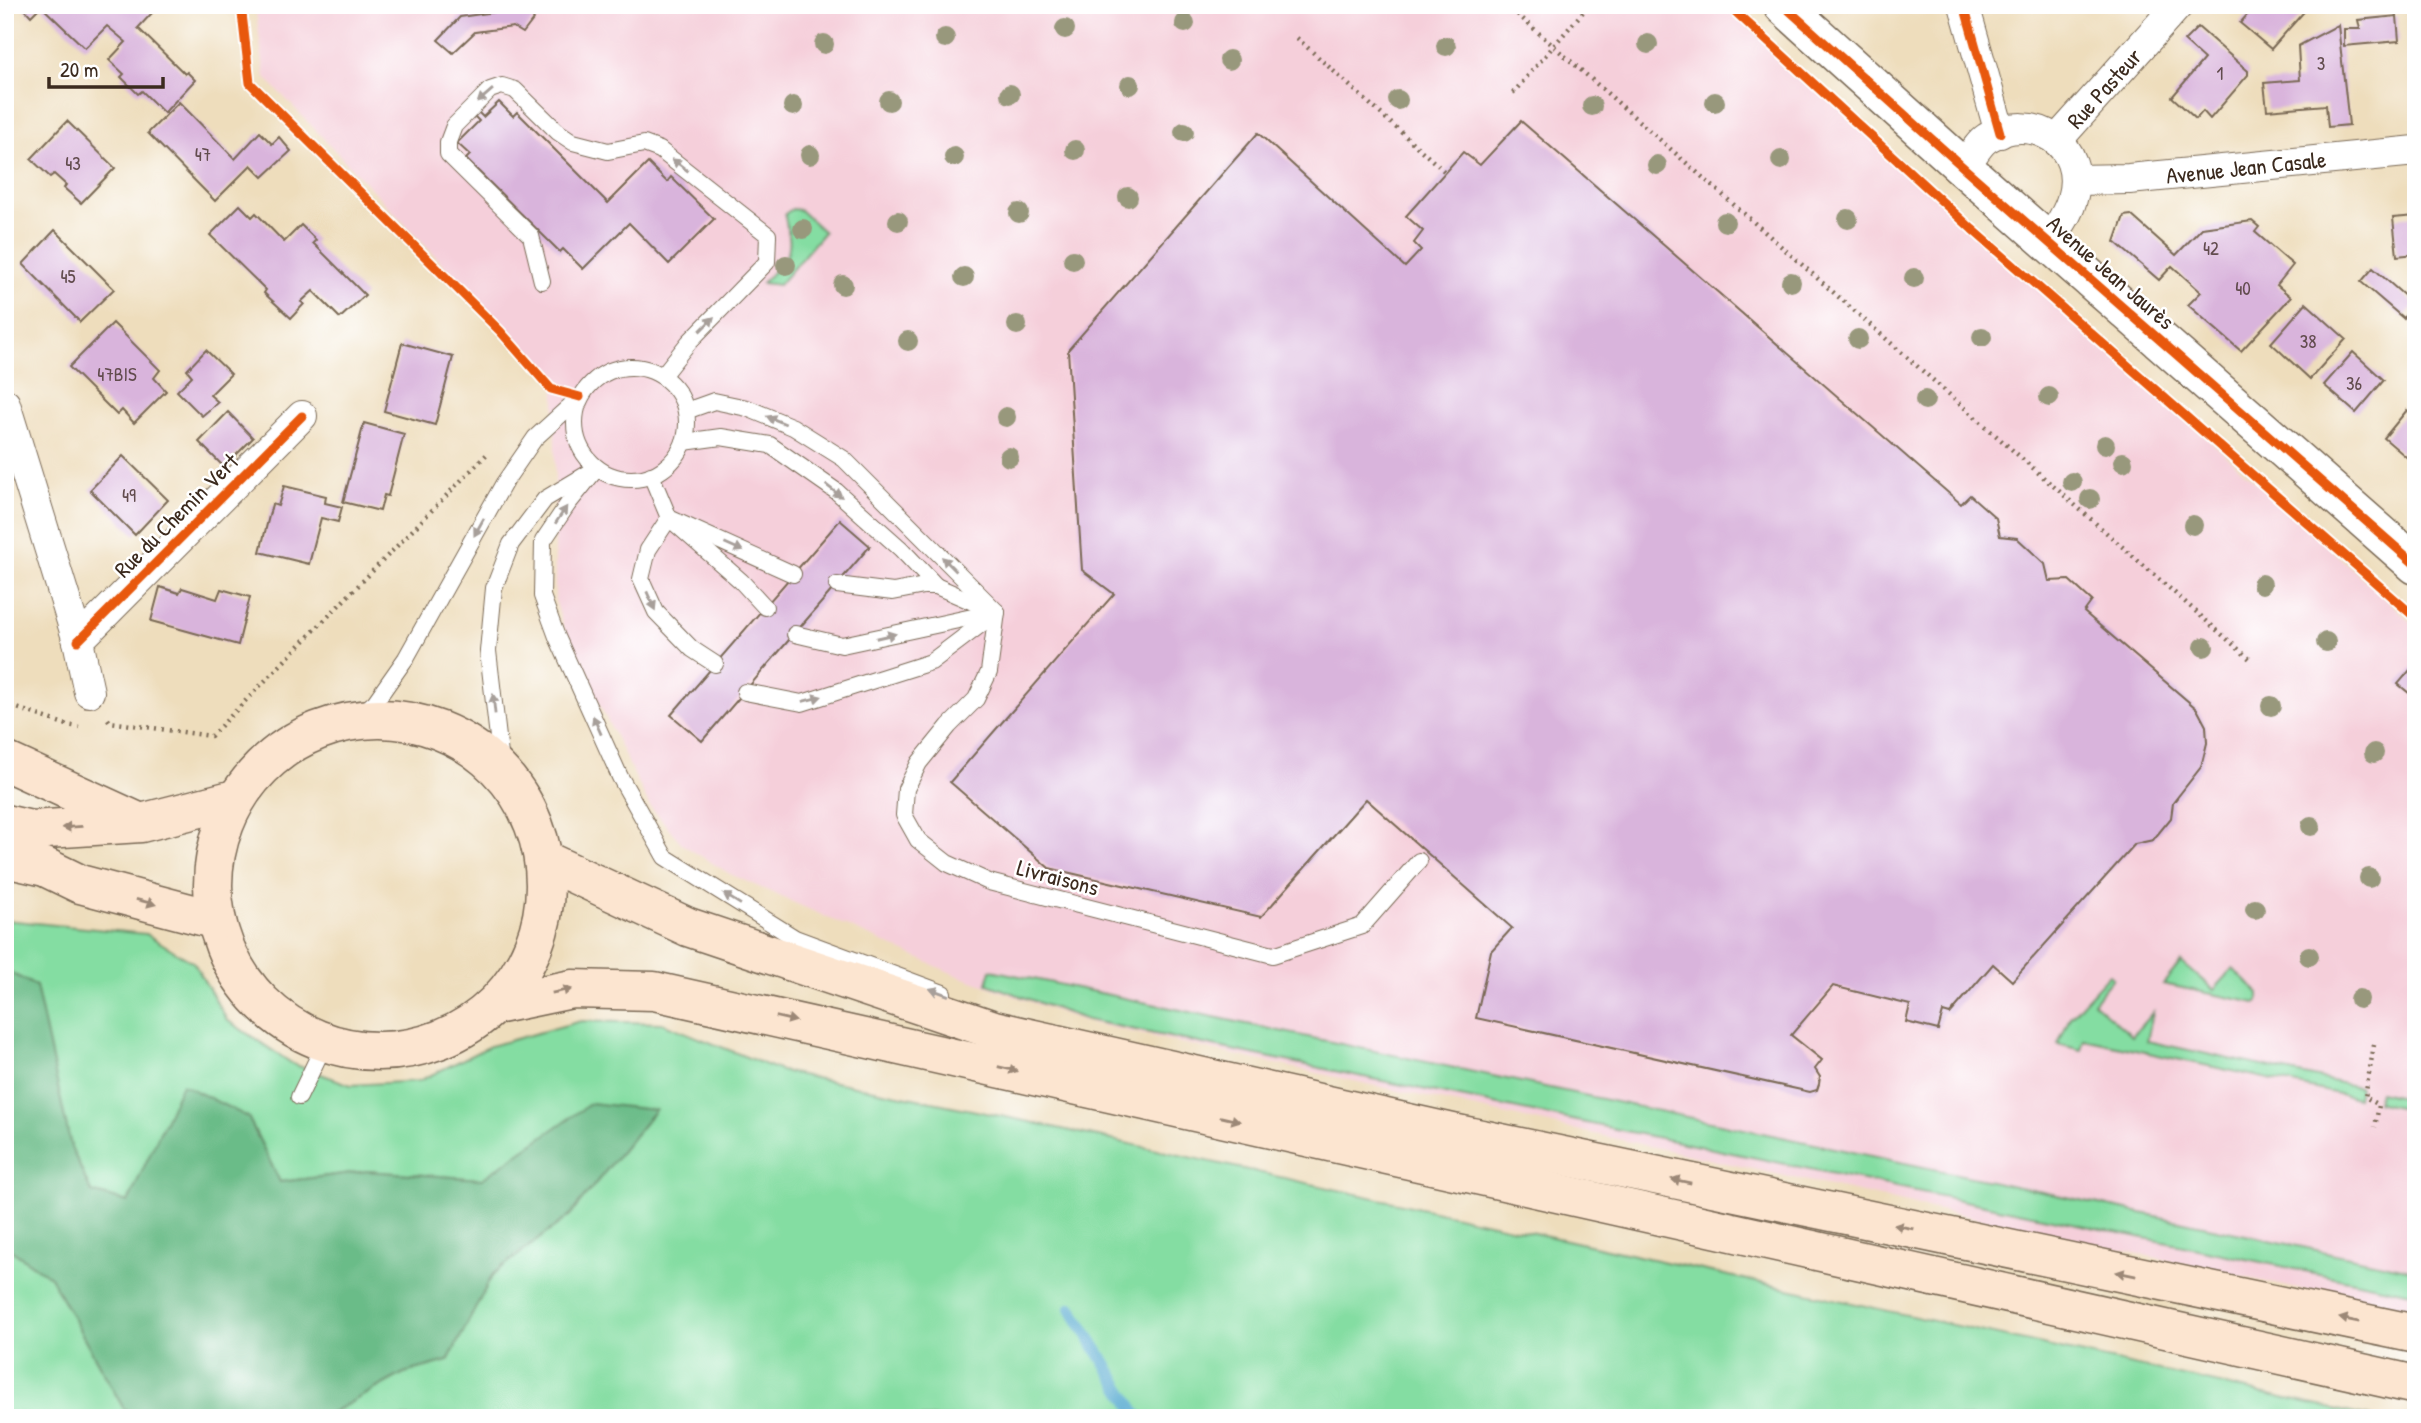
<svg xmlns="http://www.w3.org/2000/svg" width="2421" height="1423" viewBox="0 0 2421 1423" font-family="'Patrick Hand',sans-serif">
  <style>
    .built { fill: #f5cfda }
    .green { fill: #84dda2; stroke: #608460; stroke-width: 2 }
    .forest { fill: #6bbc88; stroke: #537353; stroke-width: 2 }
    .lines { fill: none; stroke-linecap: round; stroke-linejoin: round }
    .stream { stroke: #53a8cf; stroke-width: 12 }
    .building { fill: #d9b4dc }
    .service-casing { stroke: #7a6955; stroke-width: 18 }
    .minor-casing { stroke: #7a6955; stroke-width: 32 }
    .tertiary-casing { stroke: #7a6955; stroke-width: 41 }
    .secondary-casing { stroke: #7a6955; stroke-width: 41 }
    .path { stroke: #7a6955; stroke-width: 4.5; stroke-dasharray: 2 5; stroke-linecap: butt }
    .service { stroke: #fff; stroke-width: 16 }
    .minor { stroke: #fff; stroke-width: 30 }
    .tertiary { stroke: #fff; stroke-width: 38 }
    .secondary { stroke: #fce5d0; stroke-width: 38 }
    .cycleway-casing { stroke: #fff; stroke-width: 13 }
    .cycleway { stroke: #e8590c; stroke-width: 9 }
    .tree { fill: #98987b }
    .oneway { fill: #a79f9a }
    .oneway2 { fill: #9c8877 }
    .labels { text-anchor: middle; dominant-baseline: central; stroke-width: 5; stroke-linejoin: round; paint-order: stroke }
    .number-label { font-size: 19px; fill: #624c4e }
    .street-label { font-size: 23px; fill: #3b2a1e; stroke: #fff }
  </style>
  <rect width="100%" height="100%" fill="#fff"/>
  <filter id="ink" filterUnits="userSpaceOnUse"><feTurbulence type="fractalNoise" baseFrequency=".0143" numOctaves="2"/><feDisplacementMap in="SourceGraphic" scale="14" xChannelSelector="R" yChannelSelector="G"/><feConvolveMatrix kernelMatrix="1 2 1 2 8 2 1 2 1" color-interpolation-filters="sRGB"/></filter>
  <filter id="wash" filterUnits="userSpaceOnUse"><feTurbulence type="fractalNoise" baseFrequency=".00686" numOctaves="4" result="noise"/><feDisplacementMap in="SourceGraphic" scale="28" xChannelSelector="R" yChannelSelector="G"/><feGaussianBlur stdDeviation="1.57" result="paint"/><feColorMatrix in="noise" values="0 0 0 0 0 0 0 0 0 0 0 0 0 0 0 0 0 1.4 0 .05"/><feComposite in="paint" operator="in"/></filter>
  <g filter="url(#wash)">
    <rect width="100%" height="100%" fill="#eeddbc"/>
    <path class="built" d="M255,5H1725L2416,626V1315L1086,1022L956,975L730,874L683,845L649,805L567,638L555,600V382L265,77Z"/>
    <g class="green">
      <path d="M792,209L800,210L824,232L779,285L762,283C775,270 793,257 789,236C788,228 785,223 785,214Z"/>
      <path d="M5,920L146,934L194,963L227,1020L293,1064L351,1085L419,1081L490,1046L581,1021L662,1023L781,1071L1030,1122L2374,1418H322L404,1373L448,1361L493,1274L570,1215L655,1110L591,1104L482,1179L367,1171L280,1182L248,1117L128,1202L91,1192L71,1147L36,987L5,970Z"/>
      <path d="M2181,962L2214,990L2233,969L2259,993V1001L2256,1003L2163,984Z"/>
      <path d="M991,970L2416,1271V1294L1087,1020L987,984Z"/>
      <path d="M2109,975L2113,978L2093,1002L2132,1036L2153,1012L2147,1041L2359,1087L2357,1098L2084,1039L2081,1050L2058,1044L2070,1017Z"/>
      <path d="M2379,1092L2416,1100V1111L2376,1102Z"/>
      <path d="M5,1246L50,1277L124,1409L141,1418H5Z"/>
    </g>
    <path class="forest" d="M5,970L36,986L71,1147L91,1192L128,1202L182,1084L248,1117L280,1182L367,1171L482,1179L591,1103L655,1110L570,1215L493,1274L448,1361L404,1373L322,1418H141L124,1409L50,1277L5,1246Z"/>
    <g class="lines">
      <path class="stream" d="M1071,1308L1139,1418"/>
    </g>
    <g id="blocks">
      <g class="building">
        <path d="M21,5H144L152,13L138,28L185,74L187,72L195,80L164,113L142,91L138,94L121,77L124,74L109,60L126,42L107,26L85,48L41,6L31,16Z"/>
        <path d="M2256,5H2310L2271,49L2240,23Z"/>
        <path d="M531,7L539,12L523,33L513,27L475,32L453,53L438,40L460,17Z"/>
        <path d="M2397,16L2399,41L2344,46V29H2360L2358,20Z"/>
        <path d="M2338,25L2349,125L2328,127L2326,105L2267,110L2264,83L2300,80L2298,46Z"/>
        <path d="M2198,27L2248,71V75L2210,119L2203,111L2196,119L2172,97L2204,59L2184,41Z"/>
        <path d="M179,102L235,159L260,132L272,144L279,137L291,151L263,177L251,165L215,201L148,133Z"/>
        <path d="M499,102L513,116L517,112L608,203L648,163L667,182L671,177L714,219L669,264L629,223L583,269L563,249L560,252L466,159L470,155L457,143L479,121L474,116L478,112L483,117Z"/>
        <path d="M67,121L115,168L81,203L64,188L66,185L54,174L50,177L31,159Z"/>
        <path d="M1521,121L1961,504L1970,495L1996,518L2000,536L2017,538L2045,564L2049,581L2069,580L2092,601L2084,612L2197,709L2206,726L2207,743L2201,767L2173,803L2171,818L2153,840L2135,844L2012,981L1993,964L1950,1014L1943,1012L1938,1030L1906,1022L1910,1005L1833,986L1791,1035L1822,1060L1815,1069L1820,1077L1819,1084L1817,1090L1810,1092L1476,1018L1491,951L1512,928L1366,799L1261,917L1049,868L950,782L1114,594L1082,570L1068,350L1258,133L1405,267L1421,250L1414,243L1423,231L1406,216L1463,152L1480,165Z"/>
        <path d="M240,205L252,217L256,213L284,242L301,225L316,240L313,243L365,295L340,318L313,291L301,302L304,304L291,318L264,293L266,290L210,235Z"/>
        <path d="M2131,215L2176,255L2202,228L2252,221L2259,227L2255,232L2293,265L2277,285L2291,297L2241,351L2188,305L2201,292L2172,266L2159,280L2115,242L2124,216Z"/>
        <path d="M2416,216V254L2397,256L2393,218Z"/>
        <path d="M55,230L114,289L80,322L23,264Z"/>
        <path d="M2373,268L2415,305L2403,318L2361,282Z"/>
        <path d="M2306,303L2346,339L2310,379L2271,343Z"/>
        <path d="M113,323L160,370L154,378L166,391L134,423L122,410L117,415L69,367Z"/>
        <path d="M402,343L453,357L435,425L384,411Z"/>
        <path d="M206,350L231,374L210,395L218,402L202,416L177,391L192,376L187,370Z"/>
        <path d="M2353,352L2384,380L2356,413L2324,385Z"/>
        <path d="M2407,410L2416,418V458L2412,462L2384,438Z"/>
        <path d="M228,412L253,438L224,467L199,442Z"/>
        <path d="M364,423L404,434L388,496L384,495L380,511L343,502Z"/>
        <path d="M123,456L168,500L135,535L90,490Z"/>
        <path d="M284,486L326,496L325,503L342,507L338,522L321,518L309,564L260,552L272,504L278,506Z"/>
        <path d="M840,520L870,546L702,741L671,715Z"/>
        <path d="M160,587L179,593L182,588L217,599L221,589L250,597L238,645L151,621Z"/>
        <path d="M2416,663V685L2409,693L2398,684Z"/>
      </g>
    </g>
  </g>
  <g filter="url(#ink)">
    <use href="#blocks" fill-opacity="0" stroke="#7a6955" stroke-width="2"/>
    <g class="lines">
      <g class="service-casing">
        <g id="service">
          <path d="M542,281L531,236L448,154V142L454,126L490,90L502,86L515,90L558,132L573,142L608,151L644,144L660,150L768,235L767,262L689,342L662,376"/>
          <circle cx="631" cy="423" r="56"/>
          <path d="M686,411L714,401L747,408L793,427L844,459L997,612"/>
          <path d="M684,442L721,437L770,445L836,491L901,549L936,586"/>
          <path d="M597,468L568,504L543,541L542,596L557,637L620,777L665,857L795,938L943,993"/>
          <path d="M651,475L669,518L793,574"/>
          <path d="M837,585L893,592L924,586H936L989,609"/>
          <path d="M997,612L989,672L976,699L949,726L919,763L906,789L904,815L918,840L947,863L989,882L1273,955L1362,926L1419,861"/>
          <path d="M795,634L842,645L991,613"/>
          <path d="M715,664L692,649L656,612L641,579L648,550L669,518L741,581L765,607"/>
          <path d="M745,692L802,703L931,662L997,612"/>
          <path d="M354,720L375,702L406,658L504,483L535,438L580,397"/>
          <path d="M502,772L488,651L494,588L511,544L545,499L587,474"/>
          <path d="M299,1097L325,1043"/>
        </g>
      </g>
      <g class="minor-casing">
        <g id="minor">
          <path d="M1964,5L2000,133"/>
          <path d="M2058,139L2178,5"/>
          <path d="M1964,168C1970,159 1978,144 1987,138C2033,110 2088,145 2072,199C2068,215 2057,228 2049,242"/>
          <path d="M2075,180L2129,179L2416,151"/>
          <path d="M5,404L78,641L89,692"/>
          <path d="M78,641L302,416"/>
        </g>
      </g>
      <g class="tertiary-casing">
        <path id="tertiary" d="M1783,5L1964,168L2416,565"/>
      </g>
      <g class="secondary-casing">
        <g id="secondary">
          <circle cx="379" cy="885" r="166"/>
          <path d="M5,761L136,821"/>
          <path d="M5,824L31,830L141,823L235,799"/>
          <path d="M5,858L45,867L80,884L216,920"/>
          <path d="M544,860L688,927L994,1030L1453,1133L2416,1334"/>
          <path d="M495,1005L572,989L654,991L2416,1385"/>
        </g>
      </g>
      <g class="path">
        <path d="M1507,5L2252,661"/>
        <path d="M1297,38L1445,172"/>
        <path d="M1513,93L1589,5"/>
        <path d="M5,704L67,725L79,727"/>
        <path d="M108,719L110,722L211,736L488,453"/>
        <path d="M2374,1045L2365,1097L2379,1105L2375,1127"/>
      </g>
      <use href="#service" class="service"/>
      <use href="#minor" class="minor"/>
      <use href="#tertiary" class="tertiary"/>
      <use href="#secondary" class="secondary"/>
      <g class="cycleway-casing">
        <g id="cycleway">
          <path d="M241,5L250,83L500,331L551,389L580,397"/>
          <path d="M1728,5L1972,229L2416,618"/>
          <path d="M1783,5L1964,168L2416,565"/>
          <path d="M1964,5L2000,133"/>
          <path d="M78,641L302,416"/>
        </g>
      </g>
      <use href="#cycleway" class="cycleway"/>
    </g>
    <g class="tree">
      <circle cx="1185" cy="23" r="10"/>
      <circle cx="1065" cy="29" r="10"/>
      <circle cx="945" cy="38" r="10"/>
      <circle cx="824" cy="44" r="10"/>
      <circle cx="1648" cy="44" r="10"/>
      <circle cx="1446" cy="46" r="10"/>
      <circle cx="1229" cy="60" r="10"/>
      <circle cx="1130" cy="85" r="10"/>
      <circle cx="1010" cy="94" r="10"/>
      <circle cx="1398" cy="100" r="10"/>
      <circle cx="889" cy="101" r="10"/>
      <circle cx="1715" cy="102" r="10"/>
      <circle cx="793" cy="106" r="10"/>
      <circle cx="1592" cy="106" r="10"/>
      <circle cx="1184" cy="132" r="10"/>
      <circle cx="1075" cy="150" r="10"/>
      <circle cx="810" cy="155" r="10"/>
      <circle cx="954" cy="157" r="10"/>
      <circle cx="1781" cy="160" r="10"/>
      <circle cx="1657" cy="165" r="10"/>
      <circle cx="1128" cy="197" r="10"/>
      <circle cx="1019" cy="213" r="10"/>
      <circle cx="1848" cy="219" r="10"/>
      <circle cx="898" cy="221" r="10"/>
      <circle cx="1725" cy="222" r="10"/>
      <circle cx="803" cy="229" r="10"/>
      <circle cx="1073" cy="260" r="10"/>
      <circle cx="786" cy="265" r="10"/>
      <circle cx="964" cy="277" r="10"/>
      <circle cx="1914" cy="278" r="10"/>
      <circle cx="1791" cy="282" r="10"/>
      <circle cx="843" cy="285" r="10"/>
      <circle cx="1017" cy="325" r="10"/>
      <circle cx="1982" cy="337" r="10"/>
      <circle cx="1858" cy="339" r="10"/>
      <circle cx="908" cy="341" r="10"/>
      <circle cx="2049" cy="397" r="10"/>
      <circle cx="1925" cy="400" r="10"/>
      <circle cx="1006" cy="417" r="10"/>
      <circle cx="2105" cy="445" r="10"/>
      <circle cx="1009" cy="457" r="10"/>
      <circle cx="2123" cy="462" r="10"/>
      <circle cx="2072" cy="482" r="10"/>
      <circle cx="2090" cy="499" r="10"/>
      <circle cx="2193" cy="525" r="10"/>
      <circle cx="2262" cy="584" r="10"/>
      <circle cx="2326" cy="642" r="10"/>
      <circle cx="2204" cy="647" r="10"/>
      <circle cx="2271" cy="706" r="10"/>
      <circle cx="2374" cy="753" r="10"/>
      <circle cx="2311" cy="826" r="10"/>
      <circle cx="2369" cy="878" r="10"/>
      <circle cx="2255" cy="909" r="10"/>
      <circle cx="2309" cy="956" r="10"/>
      <circle cx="2359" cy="999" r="10"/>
    </g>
    <defs><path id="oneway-solid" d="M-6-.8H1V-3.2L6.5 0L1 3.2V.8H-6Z" transform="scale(1.75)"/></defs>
    <g class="oneway">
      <use href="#oneway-solid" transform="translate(485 96) rotate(139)"/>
      <use href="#oneway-solid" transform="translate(680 165) rotate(-143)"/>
      <use href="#oneway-solid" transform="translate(707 324) rotate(-45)"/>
      <use href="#oneway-solid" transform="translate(776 420) rotate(-158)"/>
      <use href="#oneway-solid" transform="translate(834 491) rotate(38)"/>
      <use href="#oneway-solid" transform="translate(561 515) rotate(-56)"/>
      <use href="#oneway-solid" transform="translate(479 527) rotate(119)"/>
      <use href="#oneway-solid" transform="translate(734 547) rotate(24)"/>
      <use href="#oneway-solid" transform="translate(949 564) rotate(-135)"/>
      <use href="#oneway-solid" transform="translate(651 601) rotate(66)"/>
      <use href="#oneway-solid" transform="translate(886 636) rotate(-13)"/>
      <use href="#oneway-solid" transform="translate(812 699) rotate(-15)"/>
      <use href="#oneway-solid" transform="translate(494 704) rotate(-96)"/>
      <use href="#oneway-solid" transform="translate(597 725) rotate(-114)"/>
      <use href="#oneway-solid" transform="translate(732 899) rotate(-148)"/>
      <use href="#oneway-solid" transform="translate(939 992) rotate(-160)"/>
    </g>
    <g class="oneway2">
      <use href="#oneway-solid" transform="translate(72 827) rotate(177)"/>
      <use href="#oneway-solid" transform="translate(146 902) rotate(15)"/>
      <use href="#oneway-solid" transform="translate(562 991) rotate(-11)"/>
      <use href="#oneway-solid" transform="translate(786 1019) rotate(13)"/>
      <use href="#oneway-solid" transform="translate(1008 1069) rotate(13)"/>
      <use href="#oneway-solid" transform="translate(1230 1119) rotate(13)"/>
      <use href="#oneway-solid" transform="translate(1681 1181) rotate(-168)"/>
      <use href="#oneway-solid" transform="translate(1904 1227) rotate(-168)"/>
      <use href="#oneway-solid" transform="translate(2126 1274) rotate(-168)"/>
      <use href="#oneway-solid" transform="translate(2349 1320) rotate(-168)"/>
    </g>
  </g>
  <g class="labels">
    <g class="number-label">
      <text x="2321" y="63">3</text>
      <text x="2220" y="73">1</text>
      <text x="203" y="154">47</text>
      <text x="73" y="163">43</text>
      <text x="2211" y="248">42</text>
      <text x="68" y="276">45</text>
      <text x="2243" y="288">40</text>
      <text x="2308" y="341">38</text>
      <text x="117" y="374">47BIS</text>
      <text x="2354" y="383">36</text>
      <text x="129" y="495">49</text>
    </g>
    <g class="street-label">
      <text transform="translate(2104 88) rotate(-48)">Rue Pasteur</text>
      <text transform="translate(2246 167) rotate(-6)">Avenue Jean Casale</text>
      <text transform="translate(2111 272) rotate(41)">Avenue Jean Jaurès</text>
      <text transform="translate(176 515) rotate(-45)">Rue du Chemin Vert</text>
      <text transform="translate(1058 877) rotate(15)">Livraisons</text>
    </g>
  </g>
  <rect width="2421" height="1423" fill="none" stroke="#fff" stroke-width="28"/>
  <path d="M49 77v10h114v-10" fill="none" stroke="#3b2a1e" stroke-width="3.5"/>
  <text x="60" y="77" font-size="21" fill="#3b2a1e" stroke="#ffffff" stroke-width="5" paint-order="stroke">20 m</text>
</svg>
